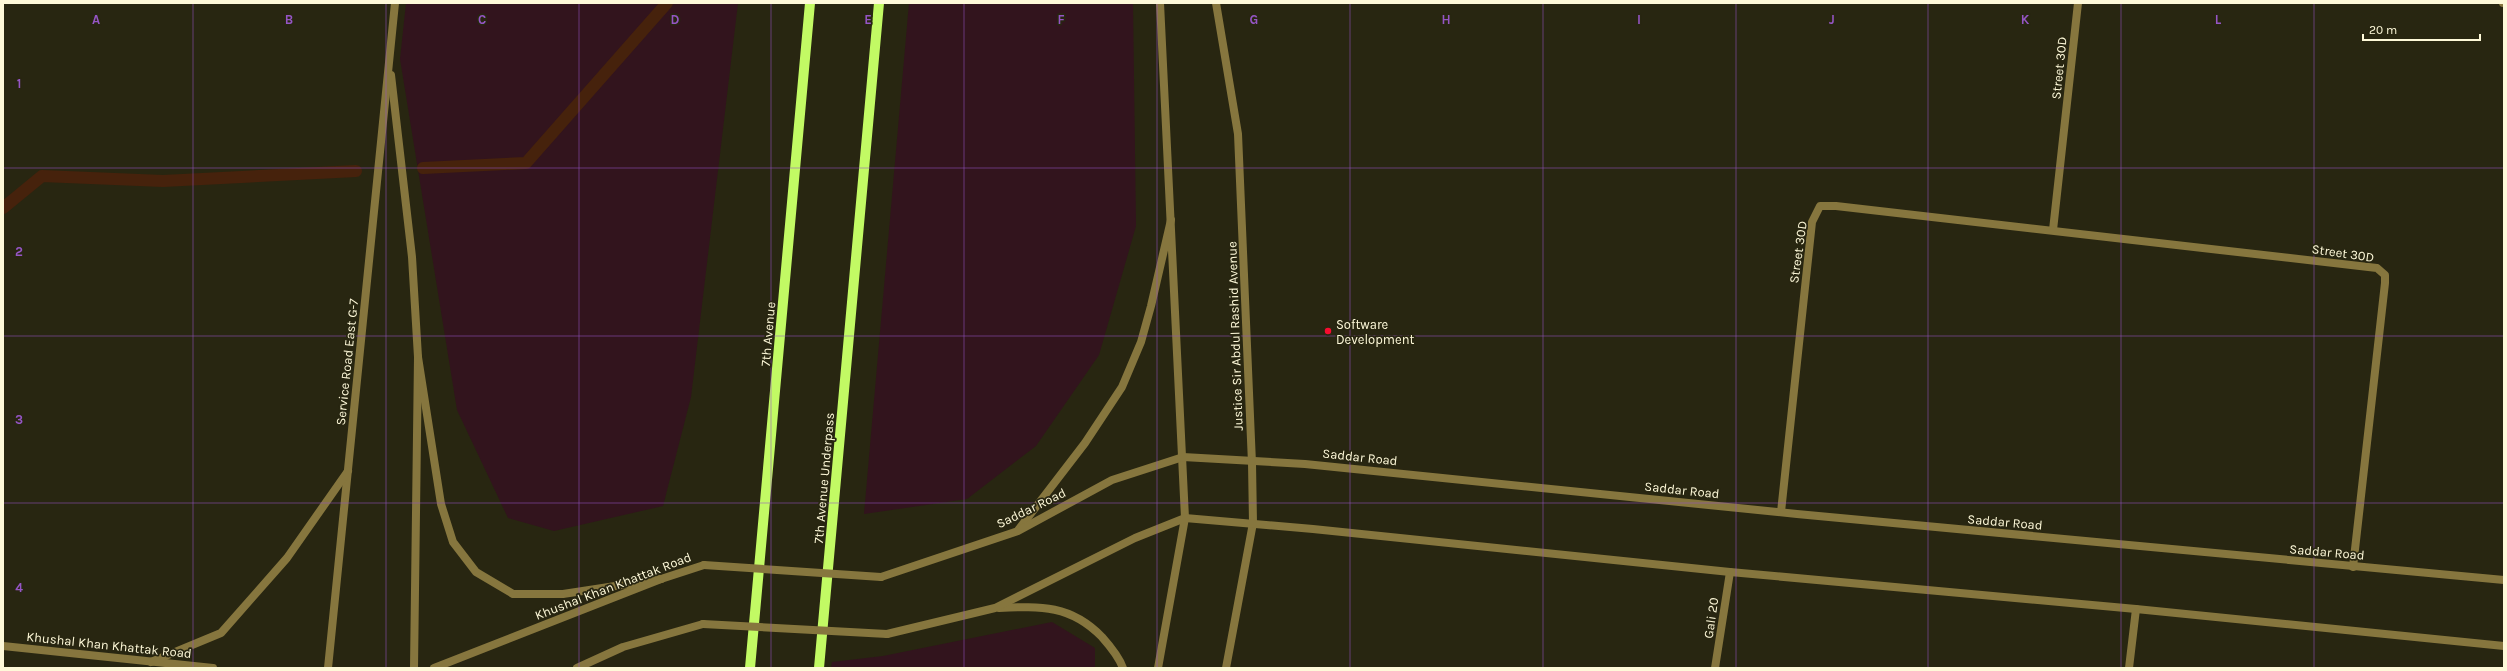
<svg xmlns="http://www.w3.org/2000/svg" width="2507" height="671" viewBox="0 0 2507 671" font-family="Karla,sans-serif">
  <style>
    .green { fill: #32141d }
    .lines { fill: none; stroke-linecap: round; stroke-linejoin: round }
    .stream { stroke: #46220c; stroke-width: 12 }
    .minor { stroke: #86763e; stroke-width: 8 }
    .tertiary { stroke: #86763e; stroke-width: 8 }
    .primary { stroke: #c2fa64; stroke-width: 10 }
    .tertiary-bridge { stroke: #86763e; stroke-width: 8 }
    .grid { fill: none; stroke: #9555c4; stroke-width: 1; stroke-opacity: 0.55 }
    .poi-dot { fill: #f70c30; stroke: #282611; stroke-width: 1.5 }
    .labels { text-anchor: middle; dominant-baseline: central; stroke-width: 3.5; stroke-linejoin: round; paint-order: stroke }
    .street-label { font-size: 13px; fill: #fef9d9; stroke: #282611 }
    .poi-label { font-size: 13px; fill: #fef9d9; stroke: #282611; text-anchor: start }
    .grid-label { font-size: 13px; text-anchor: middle; font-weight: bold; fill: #9555c4; stroke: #282611; stroke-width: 3.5; stroke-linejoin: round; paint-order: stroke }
  </style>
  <rect width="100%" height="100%" fill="#282611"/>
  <g class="green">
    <path d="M406,3H738L691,397L663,506L554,531L508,518L457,410L400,59Z"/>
    <path d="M909,3H1133L1136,226L1099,355L1036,446L967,499L864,514Z"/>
    <path d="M1052,622L1095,648V668H831L832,662L883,656Z"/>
  </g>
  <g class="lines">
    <g class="stream">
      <path d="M423,168L526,163L667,3"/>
      <path d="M3,208L42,176L163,181L356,171"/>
    </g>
    <g class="minor">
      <path d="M1216,3L1238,134L1252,463L1253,523L1226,668"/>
      <path d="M2503,3H2504"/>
      <path d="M391,75L412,257L418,357L414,668"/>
      <path d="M2053,230L2078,3"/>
      <path d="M1781,512L1812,222L1820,206H1836L2377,268L2385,275V283L2353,567"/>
      <path d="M328,668L395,3"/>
      <path d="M1158,668L1185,518L1160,3"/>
      <path d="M1715,668L1730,572"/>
      <path d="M2129,668L2136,609"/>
    </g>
    <g class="tertiary">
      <path d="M418,357L441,504L453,542L476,572L513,594H563L661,579"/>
      <path d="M1019,529L1085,443L1122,387L1141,342L1151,306L1171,220"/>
      <path d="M881,577L1018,531L1112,480L1183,457L1305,464L1797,514L2504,580"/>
      <path d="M999,608C1041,606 1071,605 1102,637C1110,646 1119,657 1123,668"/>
      <path d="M887,634L995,608L1135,538L1185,518L1313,529L1730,572L2136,609L2504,646"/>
      <path d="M3,646L213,668"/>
      <path d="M151,662L221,633L287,558L348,471"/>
      <path d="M434,668L661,579L704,565"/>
      <path d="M577,668L623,647L703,624"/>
    </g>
    <g class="primary">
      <path d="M750,668L810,3"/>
      <path d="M819,668L879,3"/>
    </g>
    <g class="tertiary-bridge">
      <path d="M704,565L881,577"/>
      <path d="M703,624L887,634"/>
    </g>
  </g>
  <path class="grid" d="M193,3V668M386,3V668M579,3V668M771,3V668M964,3V668M1157,3V668M1350,3V668M1543,3V668M1736,3V668M1928,3V668M2121,3V668M2314,3V668M3,168H2504M3,336H2504M3,503H2504"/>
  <circle class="poi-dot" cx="1328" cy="331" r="4"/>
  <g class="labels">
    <g class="street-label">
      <text transform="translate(2059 68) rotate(-84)">Street 30D</text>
      <text transform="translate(1798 252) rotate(-82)">Street 30D</text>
      <text transform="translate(2343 253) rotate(8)">Street 30D</text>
      <text transform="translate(768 334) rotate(-85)">7th Avenue</text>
      <text transform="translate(1235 336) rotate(-92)">Justice Sir Abdul Rashid Avenue</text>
      <text transform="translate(347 362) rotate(-84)">Service Road East G-7</text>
      <text transform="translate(1360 457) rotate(6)">Saddar Road</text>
      <text transform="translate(824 478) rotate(-85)">7th Avenue Underpass</text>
      <text transform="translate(1682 490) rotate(6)">Saddar Road</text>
      <text transform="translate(1031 508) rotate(-26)">Saddar Road</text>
      <text transform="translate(2005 522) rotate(5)">Saddar Road</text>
      <text transform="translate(2327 552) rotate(5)">Saddar Road</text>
      <text transform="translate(613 586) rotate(-21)">Khushal Khan Khattak Road</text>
      <text transform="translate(1711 618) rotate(-82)">Gali 20</text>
      <text transform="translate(109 645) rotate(6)">Khushal Khan Khattak Road</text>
    </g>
    <g class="poi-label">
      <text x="1336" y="324">Software<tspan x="1336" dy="15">Development</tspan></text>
    </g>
  </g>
  <g class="grid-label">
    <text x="96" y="24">A</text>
    <text x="289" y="24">B</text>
    <text x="482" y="24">C</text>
    <text x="675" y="24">D</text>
    <text x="868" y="24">E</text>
    <text x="1061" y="24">F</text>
    <text x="1254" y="24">G</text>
    <text x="1446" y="24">H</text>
    <text x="1639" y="24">I</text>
    <text x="1832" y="24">J</text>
    <text x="2025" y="24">K</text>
    <text x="2218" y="24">L</text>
    <text x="19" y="88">1</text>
    <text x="19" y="256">2</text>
    <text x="19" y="424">3</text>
    <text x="19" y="592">4</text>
  </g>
  <rect width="2507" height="671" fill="none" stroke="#fef9d9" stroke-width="8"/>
  <path d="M2363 34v6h117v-6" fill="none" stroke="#fef9d9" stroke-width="2"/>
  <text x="2369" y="34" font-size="12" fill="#fef9d9" stroke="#282611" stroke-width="3" paint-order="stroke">20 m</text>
</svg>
